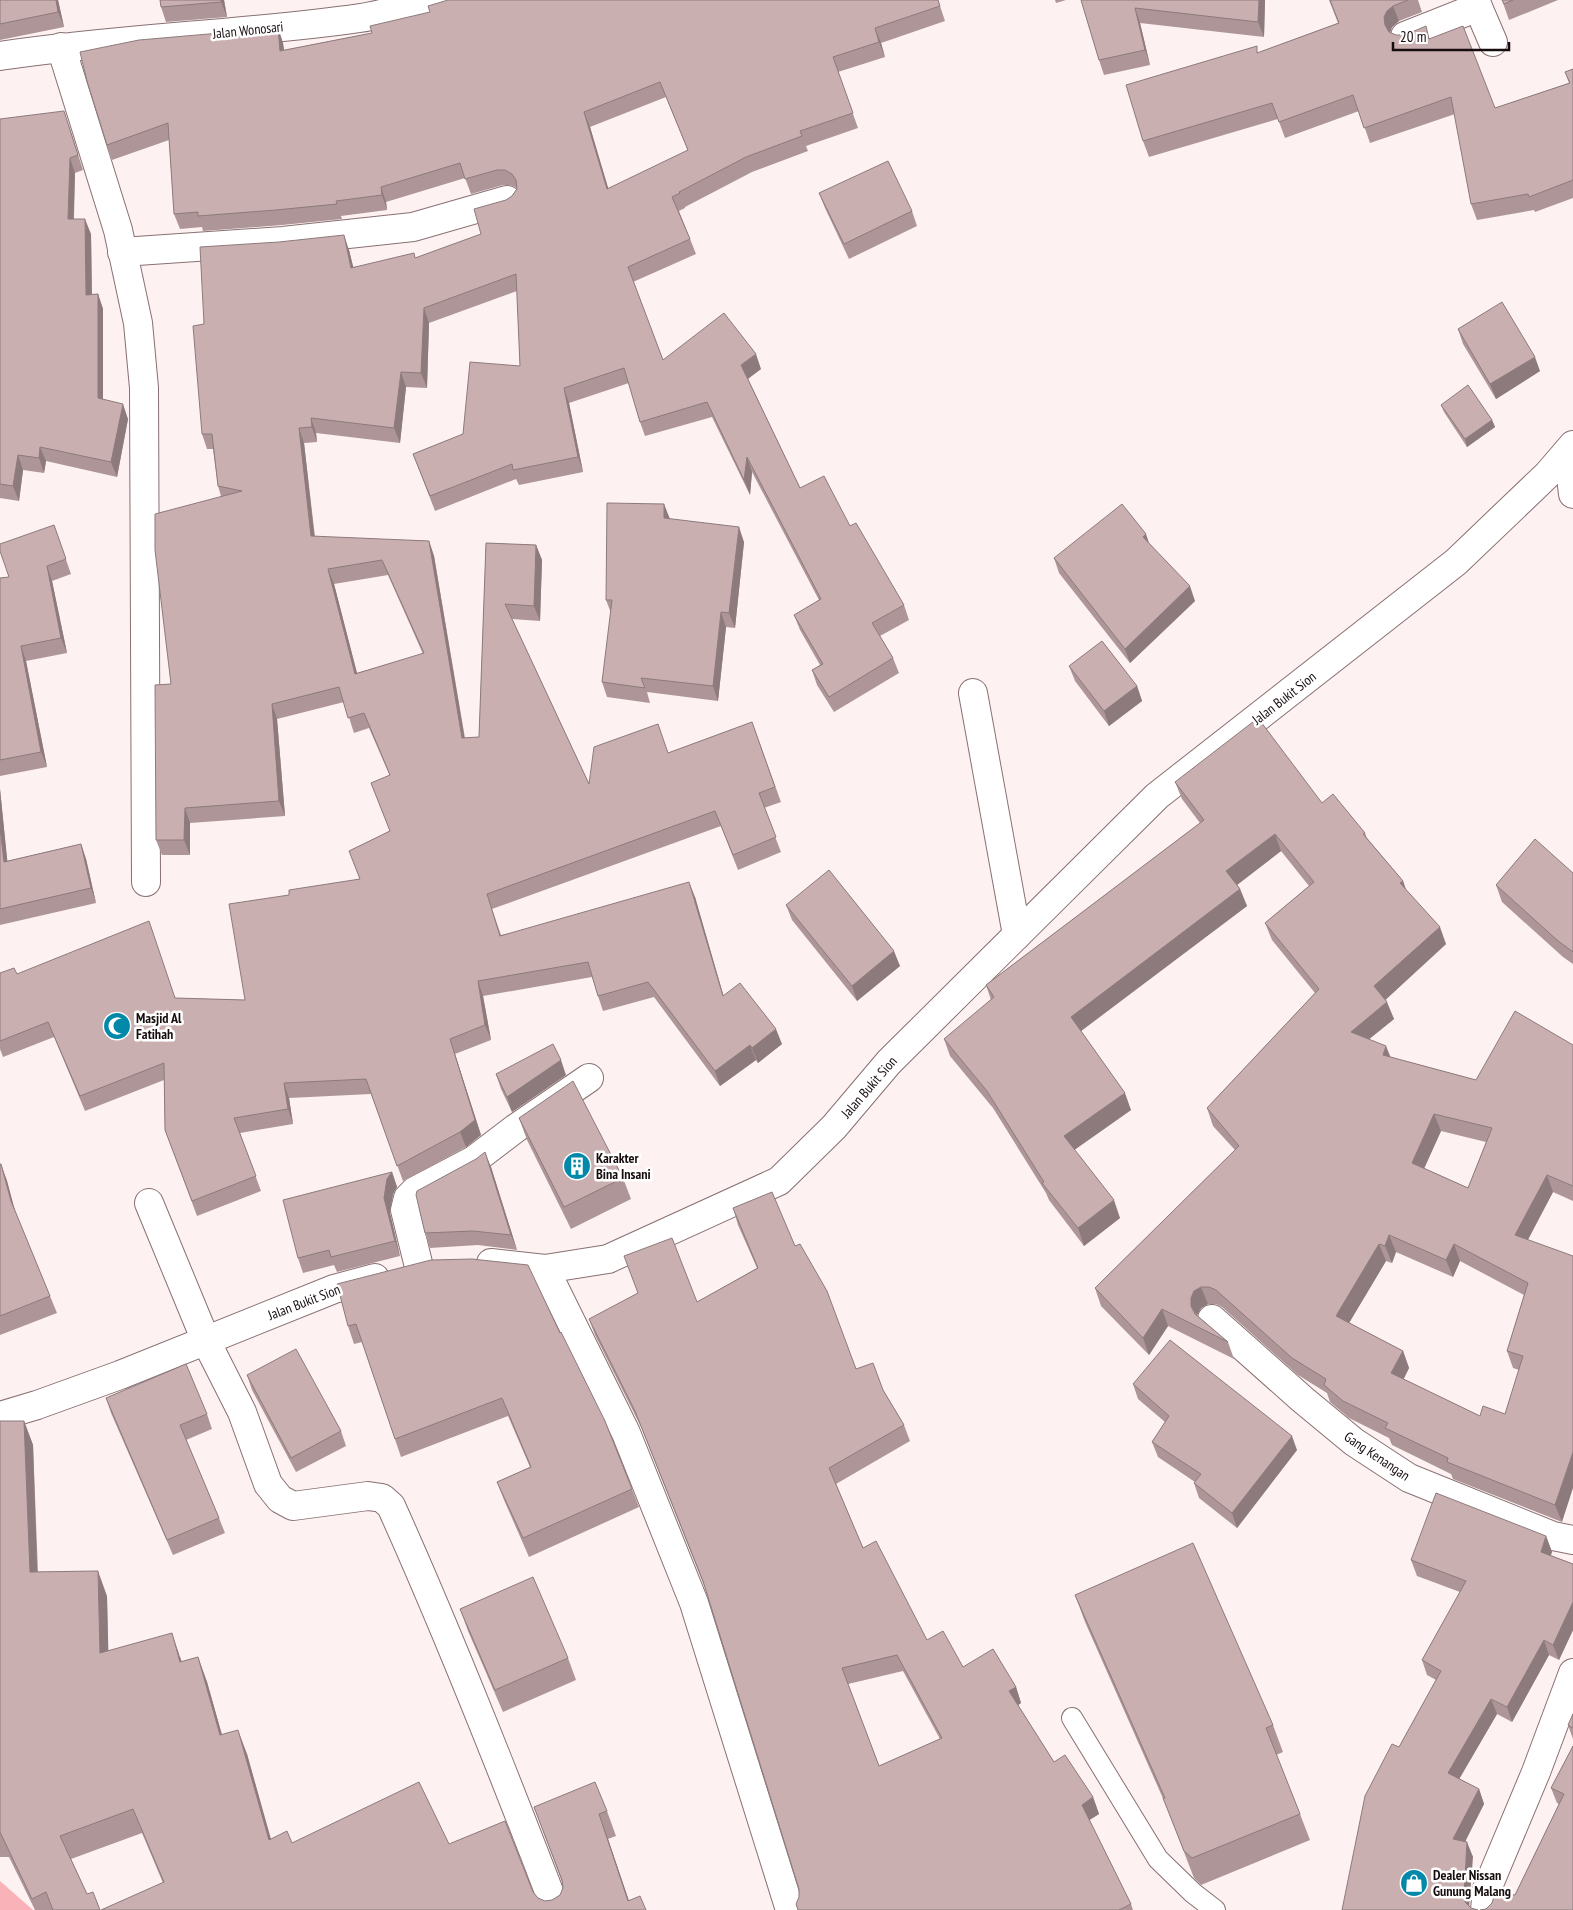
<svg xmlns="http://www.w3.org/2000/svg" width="1573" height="1910" viewBox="0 0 1573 1910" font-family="'PT Sans Narrow',sans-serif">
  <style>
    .green { fill: #fab2b9 }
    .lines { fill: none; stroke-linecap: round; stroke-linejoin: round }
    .lane-casing { stroke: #897072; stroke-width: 22 }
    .street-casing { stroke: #897072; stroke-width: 30 }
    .lane { stroke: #fff; stroke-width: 20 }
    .street { stroke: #fff; stroke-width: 28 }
    .wall { fill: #ae9698; fill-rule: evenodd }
    .shaded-wall { fill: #8d7a7c }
    .building { fill: #caafb1; stroke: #8d7a7c; fill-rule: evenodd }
    .labels { text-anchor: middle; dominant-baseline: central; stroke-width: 5; stroke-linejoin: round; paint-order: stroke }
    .street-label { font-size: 14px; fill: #170d0e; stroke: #fff }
    .poi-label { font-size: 14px; font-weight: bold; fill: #170d0e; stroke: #fff; text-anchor: start }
  </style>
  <rect width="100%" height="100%" fill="#fdf1f2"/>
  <path class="green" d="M0,1881L33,1910H0Z"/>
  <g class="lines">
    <g class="lane-casing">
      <path id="lane" d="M1072,1718L1158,1859L1193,1893L1215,1910"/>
    </g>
    <g class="street-casing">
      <g id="street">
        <path d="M1475,0L1493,42"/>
        <path d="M1405,36L1478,7"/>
        <path d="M61,47L118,230L138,323L144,388L146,882"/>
        <path d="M0,56C119,38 240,35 360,18C384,15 409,6 434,0"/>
        <path d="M122,252L283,241L413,227L507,200"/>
        <path d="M1568,451L1573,494"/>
        <path d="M973,693L1017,935"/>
        <path d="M149,1203L206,1341L242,1412L268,1484L280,1499L293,1506L368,1496L382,1498L391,1506C451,1639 504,1774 556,1910"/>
        <path d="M491,1263L545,1269L608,1259L779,1181L834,1127L889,1062L1157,796L1456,562L1548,474L1573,445"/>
        <path d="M419,1267L405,1210L408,1198L415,1191L474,1160L516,1128L589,1078"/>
        <path d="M545,1269L626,1433L694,1603L790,1910"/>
        <path d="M1212,1319L1302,1399L1354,1442L1409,1478L1553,1536L1573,1540"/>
        <path d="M0,1416L37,1405L120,1375L334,1289L375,1278"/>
        <path d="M1485,1910L1487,1889L1536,1772L1573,1673"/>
      </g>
    </g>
    <use href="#lane" class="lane"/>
    <use href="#street" class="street"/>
  </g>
  <g class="wall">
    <path d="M0,0H58L64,27L0,40Z"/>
    <path d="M160,0H224L227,17L166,22L161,7Z"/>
    <path d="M938,0L945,21L881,43L885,57L838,72L858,128L806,146L808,151L752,172L685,207V208L679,211L696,254L633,282L663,360L761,369L748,379L800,488L850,526L904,605L909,620L880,636L893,658L899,673L834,712L817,685L812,670L820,665L800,630L794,615L819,600L752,472L750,495L712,417L645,436L640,422L629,383L569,403L583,472L519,485L516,479L435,511L413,454L463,434L520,366L517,291L429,323L427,388L406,387L400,443L316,433L317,442L304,443L315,537L429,541L434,556L465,738L479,737L486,543L536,545L542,560L540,621L512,619L589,784L668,753L752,722L781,802L764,808L781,852L738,870L721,826L492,909L501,935L695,897L723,996L782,1044L758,1063L756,1060L720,1086L654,997L603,1011L598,996L592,977L483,996L491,1040L455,1054L481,1135L466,1147L403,1181L371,1094L289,1098L293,1124L240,1133L261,1191L197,1216L165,1130L164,1080L85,1111L54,1037L3,1057L0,1049V973L17,974L176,998L245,1000L289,895L360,879L349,851L390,831L371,783L390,776L369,728L354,733L344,702L277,719L285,816L190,823V855H162L156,840L171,684L221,496L218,486L213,449H207L202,434L204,324L349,250L353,267L416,258L481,234L506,200L512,196L517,188L510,185H503L471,194L465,178L386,202L387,210L341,216L342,219L282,225L203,231L202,227L180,229L174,214L169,140L112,160L107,145L278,28L283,43L284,50L372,33L430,12ZM666,97L688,151L608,189L590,127ZM388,575L423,654L357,673L334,584Z"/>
    <path d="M1055,0H1066L1056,3Z"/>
    <path d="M1081,0H1265L1264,37L1140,23L1150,65L1104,75L1099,60Z"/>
    <path d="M1329,0H1418L1422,12L1399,21L1392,27L1390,32L1396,35L1430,38L1495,108L1569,83L1565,72L1573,69V198L1535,212L1534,210L1477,220L1471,204L1455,114L1370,143L1359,111L1285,138L1278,119L1149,157L1143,141L1260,52L1338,23Z"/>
    <path d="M1502,0H1558L1509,20Z"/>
    <path d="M0,119L69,126L83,170L75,173L74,219L91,234L92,294H98L103,309V399L128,419L117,477L46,461L44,473L23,470L19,501L0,498Z"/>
    <path d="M819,193L912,211L917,226L849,259L825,208Z"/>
    <path d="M1458,329L1540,371L1496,399L1463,344Z"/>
    <path d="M1441,405L1492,420L1495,427L1467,447L1444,412Z"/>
    <path d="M670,519L744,542L735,628L726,627L718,701L647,692L650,703L607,697L602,682L611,613L606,600Z"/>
    <path d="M54,525L71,574L52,581L67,653L26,661L47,767L0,776V578L9,577Z"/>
    <path d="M1150,544L1195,601L1130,663L1059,573L1054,558Z"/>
    <path d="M1069,666L1137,686L1142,701L1109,726L1075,681Z"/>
    <path d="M1175,782L1322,803L1365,833L1367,838L1403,881L1406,890L1446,944L1385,1000L1394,1019L1369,1039L1390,1057L1476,1080L1573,1045V1201L1553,1192L1528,1240L1562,1522L1453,1479L1451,1474L1392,1445L1389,1438L1349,1418L1330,1402L1327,1393L1298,1375L1222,1307L1216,1304H1208L1201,1308L1197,1315L1228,1342L1234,1359L1168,1326L1149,1355L1101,1306L1095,1288L1235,1150L1213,1126L1207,1108L1315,993L1272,940L1265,923L1309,886L1281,851L1237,885L1240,889L1247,906L1081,1031L1131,1110L1074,1150L1120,1218L1084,1246L1049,1200L1046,1193L993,1108L950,1056L944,1039L991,1000L986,985L1200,823L1182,799ZM1441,1131L1486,1142L1468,1188L1424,1168ZM1396,1252L1453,1277L1460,1261L1524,1295L1507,1351L1513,1368L1519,1370L1505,1414L1480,1416L1403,1379L1409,1368L1403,1351L1349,1323L1386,1261L1392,1263Z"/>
    <path d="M0,789L7,861L81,844L86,859L96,903L0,925Z"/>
    <path d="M1573,873V964L1563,957L1502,902L1496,885Z"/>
    <path d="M786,905L900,966L857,1001L792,920Z"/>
    <path d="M496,1074L566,1075L512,1112L501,1089Z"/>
    <path d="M519,1118L623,1178L631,1199L571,1229L527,1140Z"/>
    <path d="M476,1159L491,1167L517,1250L478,1245L430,1248L425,1233Z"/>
    <path d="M0,1164L7,1181L15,1212L50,1296L57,1313L0,1335Z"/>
    <path d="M392,1172L397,1187L393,1194L390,1213L400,1256L337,1272L334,1265L303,1273L298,1258Z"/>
    <path d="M733,1208L795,1246L856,1369L883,1390L904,1425L910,1441L836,1484L863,1548L927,1640L963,1667L1016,1687L1021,1703L1018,1705L1054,1762L1093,1797L1099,1814L1089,1820L1131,1904L1133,1910H798L799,1897V1889L705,1588L641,1427L595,1335L589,1319L697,1302L757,1268L738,1225ZM903,1671L940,1739L879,1766L848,1684Z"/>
    <path d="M337,1284L632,1489L639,1507L529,1557L504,1500L497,1482L530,1467L508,1416L401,1457L362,1342L354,1344L348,1326Z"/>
    <path d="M247,1375L341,1431L346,1446L296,1472L252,1390Z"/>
    <path d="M1133,1384L1297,1450L1237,1528L1199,1498L1194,1483L1195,1482L1158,1457L1152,1442L1165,1422L1138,1399Z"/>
    <path d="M106,1398L207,1414L212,1429L186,1440L219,1518L225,1533L173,1555L111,1413Z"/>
    <path d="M0,1421H24L33,1445L38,1572L107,1596L108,1650L180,1657L182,1662L198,1657L207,1682L222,1735L247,1754L270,1839L292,1843L449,1844L533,1892L538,1898L545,1901L552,1900L560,1895L563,1888L562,1882L534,1807L607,1811L616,1836L608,1839L629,1901L646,1910L163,1883L142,1833L71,1859L87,1894L100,1910H35L9,1857H0Z"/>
    <path d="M1546,1536L1552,1552L1550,1555L1573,1564V1630L1559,1660L1549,1655L1512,1722L1497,1714L1459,1779L1479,1789L1484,1804L1465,1841L1473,1857L1342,1910L1399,1747L1436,1680L1427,1675L1422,1660L1460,1592L1417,1576L1411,1560Z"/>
    <path d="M1075,1595L1273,1725L1283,1752L1276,1755L1300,1814L1310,1840L1201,1885L1194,1878L1165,1803L1085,1622Z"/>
    <path d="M460,1609L568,1658L576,1680L503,1712L468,1631Z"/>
    <path d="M1573,1714V1739L1568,1725Z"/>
    <path d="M1573,1746V1910L1486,1909L1515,1895L1559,1804L1557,1803L1551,1788Z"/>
  </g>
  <g class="shaded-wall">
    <path d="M56,0H58L64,27L58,12Z"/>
    <path d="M221,0H224L227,17L221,2Z"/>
    <path d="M1259,0H1265L1264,37L1258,22Z"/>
    <path d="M1393,6L1399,21L1392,27L1390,33L1385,25L1384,17L1387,11Z"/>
    <path d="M1135,8L1140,23L1150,65L1145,50Z"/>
    <path d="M278,28L283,43L286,66L280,51Z"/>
    <path d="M875,28L881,43L885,57L879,42Z"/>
    <path d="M584,112L590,127L613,204L607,189Z"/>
    <path d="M70,158L75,173L73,234L68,219Z"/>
    <path d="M381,187L386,202L387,210L382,195Z"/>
    <path d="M85,219L91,234L92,309L86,295Z"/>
    <path d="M344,235L349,250L357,282L351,268Z"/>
    <path d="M98,294L103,309V413L98,398Z"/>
    <path d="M424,308L429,323L427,388L421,373Z"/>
    <path d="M756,354L761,369L746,380L741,365Z"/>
    <path d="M1535,357L1540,371L1496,399L1490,384Z"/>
    <path d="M401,372L406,387L400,443L394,428Z"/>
    <path d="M564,388L569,403L583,472L578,457Z"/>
    <path d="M123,404L128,419L117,477L111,462Z"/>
    <path d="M311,418L316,433L317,442L312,427Z"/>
    <path d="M1492,420L1495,427L1467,447L1465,439Z"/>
    <path d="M299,428L304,443L316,551L311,536Z"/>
    <path d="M40,447L46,461L44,473L39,458Z"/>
    <path d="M18,455L23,470L19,501L13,486Z"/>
    <path d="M747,457L752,472L750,495L744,480Z"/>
    <path d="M664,504L670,519L664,518Z"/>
    <path d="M739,527L744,542L735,628L729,613Z"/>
    <path d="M1146,534L1151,549L1143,537Z"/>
    <path d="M429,541L434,556L467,753L462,738Z"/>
    <path d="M536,545L542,560L540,621L534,606Z"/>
    <path d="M47,566L52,581L67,653L61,638Z"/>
    <path d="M328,569L334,584L361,689L355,674Z"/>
    <path d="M1190,586L1195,601L1130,663L1125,649Z"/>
    <path d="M721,612L726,627L718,701L713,686Z"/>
    <path d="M21,646L26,661L47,767L41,752Z"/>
    <path d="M1137,686L1142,701L1109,726L1104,711Z"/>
    <path d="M272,704L277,719L285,816L279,801Z"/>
    <path d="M0,789L9,877L4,862L0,827Z"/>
    <path d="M185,808L190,823V855L184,840Z"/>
    <path d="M1275,834L1281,851L1233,888L1226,871Z"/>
    <path d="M81,844L86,859L96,903L91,888Z"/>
    <path d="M1403,881L1409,898L1400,883Z"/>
    <path d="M689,882L695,897L728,1011L723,996Z"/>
    <path d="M1240,889L1247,906L1077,1034L1071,1017Z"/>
    <path d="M1440,927L1446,944L1381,1004L1374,986Z"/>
    <path d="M894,951L900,966L857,1001L852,986Z"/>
    <path d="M478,981L483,996L491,1040L485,1025Z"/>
    <path d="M1387,1002L1394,1019L1357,1049L1351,1032Z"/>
    <path d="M776,1029L782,1044L758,1063L752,1048Z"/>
    <path d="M450,1039L481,1135L466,1147L460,1132Z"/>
    <path d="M750,1045L756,1060L720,1086L715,1071Z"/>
    <path d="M1386,1046L1393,1063L1383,1055Z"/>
    <path d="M561,1060L566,1075L512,1112L507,1097Z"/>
    <path d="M284,1083L289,1098L293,1124L288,1109Z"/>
    <path d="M1125,1093L1131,1110L1070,1153L1064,1136Z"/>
    <path d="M1434,1114L1441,1131L1419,1180L1412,1163Z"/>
    <path d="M485,1152L491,1167L517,1250L511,1235Z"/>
    <path d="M1,1164L7,1181L17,1218L11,1201Z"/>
    <path d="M392,1172L397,1187L393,1194L390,1213L400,1256L395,1241L384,1198L387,1179Z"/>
    <path d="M1547,1175L1553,1192L1521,1252L1515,1235Z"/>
    <path d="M1114,1200L1120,1218L1084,1246L1078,1228Z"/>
    <path d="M1389,1235L1396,1252L1392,1263L1385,1246Z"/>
    <path d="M1379,1244L1386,1261L1343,1333L1336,1316Z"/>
    <path d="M1454,1244L1460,1261L1453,1277L1446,1260Z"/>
    <path d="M1201,1287L1208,1304L1201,1308L1197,1315L1191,1306V1298L1194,1291Z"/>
    <path d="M1162,1309L1168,1326L1149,1355L1143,1338Z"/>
    <path d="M1403,1351L1409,1368L1398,1391L1391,1373Z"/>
    <path d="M24,1421L33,1445L38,1597L30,1572Z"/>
    <path d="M1292,1436L1297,1450L1237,1528L1232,1513Z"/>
    <path d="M1573,1452V1488L1562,1522L1555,1505Z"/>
    <path d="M1546,1536L1552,1552L1547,1567L1541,1552Z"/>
    <path d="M98,1571L107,1596L109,1677L100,1653Z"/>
    <path d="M1573,1602V1630L1559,1660L1553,1645Z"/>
    <path d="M172,1633L180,1657L189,1687L180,1662Z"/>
    <path d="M1544,1640L1549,1655L1512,1722L1507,1707Z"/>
    <path d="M198,1657L207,1682L229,1760L220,1735Z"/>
    <path d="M1016,1687L1021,1703L1015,1707L1009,1691Z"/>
    <path d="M1491,1699L1497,1714L1454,1788L1448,1773Z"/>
    <path d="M238,1730L247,1754L278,1864L269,1840Z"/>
    <path d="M1479,1789L1484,1804L1459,1854L1453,1839Z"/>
    <path d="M1093,1797L1099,1814L1088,1821L1082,1805Z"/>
    <path d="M599,1814L608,1839L632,1910H631Z"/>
    <path d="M1467,1842L1473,1857L1469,1909L1465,1902L1464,1894Z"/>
  </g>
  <g class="building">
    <path d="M0,0H56L58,12L0,24Z"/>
    <path d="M160,0H221V2L161,7Z"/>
    <path d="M448,0H938L940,6L875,28L879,42L833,57L853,113L800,131L802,136L746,157L679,192L680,193L672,197L690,239L628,267L663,360L724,313L756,354L741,365L800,488L824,476L850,526L856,523L904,605L872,623L893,658L829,697L812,670L823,664L794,615L821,599L747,457L744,480L707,402L640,422L624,368L564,388L578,457L513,470L512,464L430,496L413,454L463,434L470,362L520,366L516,274L424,308L421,373L401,372L394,428L311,418L312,427L299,428L311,536L429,541L462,738L479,737L486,543L536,545L534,606L505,604L589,784L594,747L658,724L668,753L752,722L775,787L759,793L776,837L733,855L715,811L487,894L500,936L689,882L723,996L740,983L776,1029L752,1048L750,1045L715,1071L648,982L598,996L588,962L478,981L485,1025L450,1039L475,1120L460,1132L397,1166L366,1079L284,1083L288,1109L234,1118L256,1176L192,1201L165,1130L164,1063L80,1096L48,1022L0,1041V973L14,968L17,974L149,921L175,998L245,1000L229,904L289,895V890L360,879L349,851L390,831L371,783L390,775L364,713L348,718L339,687L272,704L279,801L185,808L184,840H156L155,685L171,684L155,550V514L242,491L218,486L212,434H202L193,326L204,324L200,247L279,242L344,235L351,268L414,253L415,258L481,234L474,209L506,200L512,196L517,189L516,180L512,174L505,170H497L465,179L460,163L381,187L382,195L336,201L337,204L276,210L198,216V212L174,214L168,123L107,145L87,81L80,52L139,40L278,28L280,51L372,33L370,26L430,12L428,6ZM660,82L688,150L607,189L584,112ZM382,560L424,653L355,674L328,569Z"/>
    <path d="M1081,0H1259L1258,22L1135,8L1145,50L1099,60Z"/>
    <path d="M1330,0H1408L1393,6L1387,11L1384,17L1385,25L1389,32L1396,35H1405L1426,26L1429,39L1463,26L1495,108L1570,83L1565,72L1573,69V180L1529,197L1528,194L1471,204L1451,97L1364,128L1353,95L1279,122L1272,103L1143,141L1126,85L1257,46V53L1339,23Z"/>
    <path d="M1502,0H1513L1504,4Z"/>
    <path d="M64,111L78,155L70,158L68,219H85L86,295L98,294V398L123,404L111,462L40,447L39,458L18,455L13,486L0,484V119Z"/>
    <path d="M888,161L912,211L844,244L819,193Z"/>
    <path d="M1502,302L1535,357L1490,384L1458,329Z"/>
    <path d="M1468,385L1492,420L1465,439L1441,405Z"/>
    <path d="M607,503L664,504V518L739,527L729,613L721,612L713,686L641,678L645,688L602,682L612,600H606Z"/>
    <path d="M1122,504L1146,534L1143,537L1190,586L1125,649L1054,558Z"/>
    <path d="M54,525L66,559L47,566L61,638L21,646L41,752L0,760V578L9,577L0,551V544Z"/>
    <path d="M1102,641L1137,686L1104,711L1069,666Z"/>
    <path d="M1258,718L1322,803L1333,794L1365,833L1363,834L1403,881L1400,883L1440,927L1374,986L1387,1002L1351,1032L1386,1046L1383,1055L1476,1080L1515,1011L1573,1045V1186L1547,1175L1515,1235L1573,1256V1452L1555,1505L1447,1462L1448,1458L1385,1428L1388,1423L1343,1401L1324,1385L1326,1379L1292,1358L1216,1290L1209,1287H1201L1194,1291L1191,1298V1306L1195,1314L1228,1342L1162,1309L1143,1338L1095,1288L1239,1146L1207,1108L1319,989L1265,923L1314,882L1275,834L1226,871L1240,889L1071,1017L1125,1093L1064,1136L1114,1200L1078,1228L1042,1183L1044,1182L987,1091L944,1039L994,997L986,985L1204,820L1175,782ZM1434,1114L1492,1128L1468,1188L1412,1163ZM1389,1235L1446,1260L1454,1244L1528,1283L1507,1351L1523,1356L1505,1414L1483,1406L1480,1416L1391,1373L1403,1351L1336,1316L1379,1244L1385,1246Z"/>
    <path d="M0,827L4,862L81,844L91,888L0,909Z"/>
    <path d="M1535,839L1573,873V952L1557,940L1496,885Z"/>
    <path d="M829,870L894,951L852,986L786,905Z"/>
    <path d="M553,1044L561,1060L507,1097L496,1074Z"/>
    <path d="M573,1081L623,1178L564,1207L519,1118Z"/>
    <path d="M485,1152L511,1235L473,1231L425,1233L416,1195L417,1191L476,1159Z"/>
    <path d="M0,1164H1L11,1201L50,1296L0,1316Z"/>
    <path d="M392,1172L387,1179L384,1198L395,1241L331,1257L329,1250L298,1258L283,1200Z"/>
    <path d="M772,1192L795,1246L800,1244L827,1291L856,1369L873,1363L883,1390L904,1425L829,1468L863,1548L876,1541L927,1640L943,1631L963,1667L993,1649L1016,1687L1009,1691L1054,1762L1065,1755L1093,1797L1082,1805L1131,1904L1119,1910H798L796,1904L799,1897V1889L703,1581L635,1411L589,1319L638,1293L624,1256L672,1238L697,1302L758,1268L733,1208ZM897,1655L942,1738L879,1766L842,1668Z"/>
    <path d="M472,1259L528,1265L560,1333L561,1332L605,1421L632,1489L523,1538L497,1482L531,1467L502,1398L395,1439L356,1324L348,1326L337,1284L431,1260Z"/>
    <path d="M1170,1340L1292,1436L1232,1513L1194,1483L1201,1474L1152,1442L1169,1416L1133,1384Z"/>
    <path d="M296,1349L341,1431L291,1458L247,1375Z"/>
    <path d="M186,1364L207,1414L180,1425L219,1518L167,1540L106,1398Z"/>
    <path d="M0,1421H24L30,1572L98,1571L100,1653L172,1633L180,1662L198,1657L220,1735L238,1730L269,1840L287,1831L292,1843L419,1782L449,1844L505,1821L533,1892L538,1898L545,1901L552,1900L560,1895L563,1888L562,1880L534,1807L595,1782L607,1811L599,1814L628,1901L640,1896L646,1910H101L164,1882L133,1809L60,1836L87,1894L93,1892L100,1910H53L46,1892L32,1899L0,1832Z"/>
    <path d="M1436,1493L1546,1536L1541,1552L1573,1564V1602L1553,1645L1544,1640L1507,1707L1491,1699L1448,1773L1479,1789L1453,1839L1467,1842L1464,1894L1465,1902L1471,1908L1478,1910H1342L1365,1796L1392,1744L1399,1747L1441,1671L1422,1660L1466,1581L1411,1560Z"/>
    <path d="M1193,1543L1273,1725L1266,1728L1300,1814L1192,1858L1184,1851L1163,1798H1165L1075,1595Z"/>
    <path d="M533,1577L568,1658L495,1690L460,1609Z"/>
    <path d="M1573,1714V1728L1568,1725Z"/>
    <path d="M1573,1746V1910H1480L1486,1909L1492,1903L1495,1893L1515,1895L1564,1794L1551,1788Z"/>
  </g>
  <defs>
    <g id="mosque-disc" transform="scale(1.4375)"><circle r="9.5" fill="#0288a9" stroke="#fff"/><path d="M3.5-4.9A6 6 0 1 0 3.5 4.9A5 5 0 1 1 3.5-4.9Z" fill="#fff"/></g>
    <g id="building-disc" transform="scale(1.4375)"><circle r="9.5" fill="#0288a9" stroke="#fff"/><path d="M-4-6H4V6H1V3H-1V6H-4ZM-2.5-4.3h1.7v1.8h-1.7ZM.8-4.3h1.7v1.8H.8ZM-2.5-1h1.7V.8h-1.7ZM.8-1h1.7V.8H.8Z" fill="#fff"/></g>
    <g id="shop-disc" transform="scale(1.4375)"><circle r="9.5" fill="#0288a9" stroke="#fff"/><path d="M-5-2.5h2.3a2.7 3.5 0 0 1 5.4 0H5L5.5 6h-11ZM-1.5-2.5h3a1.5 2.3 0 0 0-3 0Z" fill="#fff"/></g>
  </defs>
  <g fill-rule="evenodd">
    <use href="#mosque-disc" x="117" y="1026"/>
    <use href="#building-disc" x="577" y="1166"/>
    <use href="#shop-disc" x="1414" y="1883"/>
  </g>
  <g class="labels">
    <g class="street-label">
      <text transform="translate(248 30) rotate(-6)">Jalan Wonosari</text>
      <text transform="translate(1284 698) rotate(-38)">Jalan Bukit Sion</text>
      <text transform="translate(869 1087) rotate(-49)">Jalan Bukit Sion</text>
      <text transform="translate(304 1302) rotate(-21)">Jalan Bukit Sion</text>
      <text transform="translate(1377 1456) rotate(34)">Gang Kenangan</text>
    </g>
    <g class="poi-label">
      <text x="136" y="1018">Masjid Al<tspan x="136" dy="16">Fatihah</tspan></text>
      <text x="596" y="1158">Karakter<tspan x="596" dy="16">Bina Insani</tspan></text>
      <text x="1433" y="1875">Dealer Nissan<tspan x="1433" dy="16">Gunung Malang</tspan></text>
    </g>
  </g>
  <path d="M1393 42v8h116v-8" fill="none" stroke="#170d0e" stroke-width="2.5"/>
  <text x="1400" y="42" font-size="15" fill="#170d0e" stroke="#ffffff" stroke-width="4" paint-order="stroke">20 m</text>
</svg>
